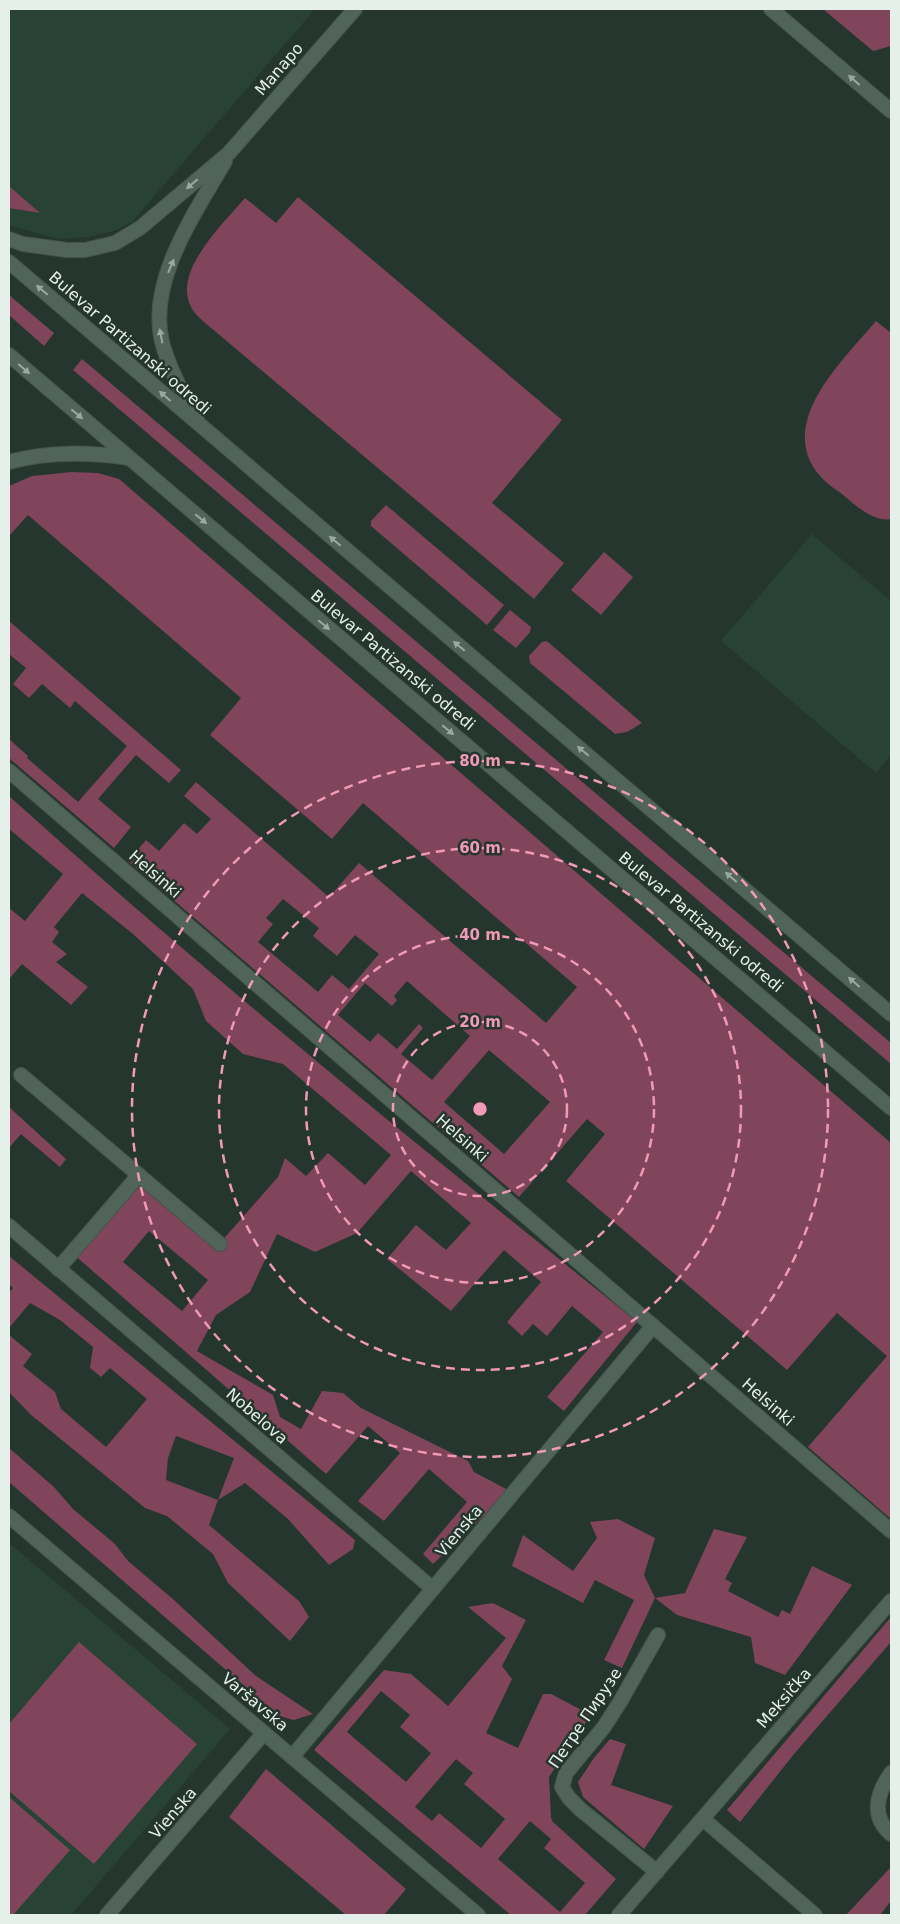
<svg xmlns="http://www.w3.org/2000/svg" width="900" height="1924" viewBox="0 0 900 1924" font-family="'DejaVu Sans',sans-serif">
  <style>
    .built { fill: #294236 }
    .green { fill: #80455a; fill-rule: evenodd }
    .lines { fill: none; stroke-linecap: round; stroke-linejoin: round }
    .service-casing { stroke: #44544c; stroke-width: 16 }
    .minor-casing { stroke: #44544c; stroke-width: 16 }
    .tertiary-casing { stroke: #44544c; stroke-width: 16 }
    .service { stroke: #50645a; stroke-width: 14 }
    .minor { stroke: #50645a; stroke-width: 14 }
    .tertiary { stroke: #50645a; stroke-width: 14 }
    .oneway { fill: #9aaaa2 }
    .ring { fill: none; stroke: #f09ab7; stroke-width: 2.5; stroke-dasharray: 9 6 }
    .labels { text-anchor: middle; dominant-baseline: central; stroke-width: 5; stroke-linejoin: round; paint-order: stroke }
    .street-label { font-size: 16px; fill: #e5f0ea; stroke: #24362d }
    .centre { fill: #f09ab7; stroke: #24362d; stroke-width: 2.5 }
    .ring-label { font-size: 15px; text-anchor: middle; font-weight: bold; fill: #f09ab7; stroke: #24362d; stroke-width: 5; stroke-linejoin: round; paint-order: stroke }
  </style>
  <rect width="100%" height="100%" fill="#24362d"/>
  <g class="built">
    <path d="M9,9H315L132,222L114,231L89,237L58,239L9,225Z"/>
    <path d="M812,534L891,601V755L876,773L721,641Z"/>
    <path d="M9,1543L230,1729L71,1915H9Z"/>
  </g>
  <g class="green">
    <path d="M823,9H891V46L873,51Z"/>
    <path d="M9,186L40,213L9,208Z"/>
    <path d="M298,197L562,420L492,503L564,563L534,599L204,322C199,317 194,313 191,307C172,271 224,223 245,198L276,223Z"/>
    <path d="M9,295L54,333L44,346L9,315Z"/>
    <path d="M876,321L891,333V519C874,523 854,504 842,494C830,486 816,475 810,461C787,411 847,356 876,321Z"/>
    <path d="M82,359L891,1043V1064L73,370Z"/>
    <path d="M72,472L98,473L119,479L891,1143V1519L808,1447L887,1356L837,1313L787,1370L566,1181L605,1134L587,1119L519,1197L128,861L146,840L159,851L184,823L197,834L211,819L184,796L196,782L329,897L359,863L546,1023L577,987L363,803L332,839L210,735L241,698L28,515L9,536V486L32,476ZM283,899L319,928L313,936L337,956L355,935L379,954L349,989L332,975L318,992L258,942L273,924L266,918ZM407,981L470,1036L432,1080L401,1054L423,1028L419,1024L397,1049L378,1033L370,1042L338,1015L365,983L392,1006L397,1000L394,996ZM489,1050L550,1102L504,1154L444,1102Z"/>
    <path d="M386,505L504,605L487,625L371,526V521Z"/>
    <path d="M604,552L633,577L601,615L571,590Z"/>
    <path d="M510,610L531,627L530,632L516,648L493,630Z"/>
    <path d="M9,621L181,770L169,783L136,755L98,799L131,827L114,848L9,758V739L28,756L27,758L78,802L127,746L75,701L70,708L42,684L29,698L13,684L26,668L9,654Z"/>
    <path d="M546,641L548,642L642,723L627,732L615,734L530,663L529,656L542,642Z"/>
    <path d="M9,796C211,979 424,1150 637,1322L564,1411L547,1397L603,1332L572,1306L547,1336L533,1324L522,1336L507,1322L541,1282L504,1250L451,1311L387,1259L416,1225L446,1250L471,1223L411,1171L357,1233L315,1252L277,1234L250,1292L216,1315L197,1351L273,1395L280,1417L301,1429L322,1391L343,1393L361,1408L468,1461L474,1472L510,1491L433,1564L423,1554L467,1502L429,1469L384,1521L358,1501L400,1453L368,1426L326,1474L72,1253L139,1175L220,1243L278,1177L285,1158L306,1176L328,1153L365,1185L391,1155L283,1064L243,1054L206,1021L193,989L133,934L82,893L54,927L59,932L52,942L67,954L56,962L88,987L71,1005L22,964L9,979V908L25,921L63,874L9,829ZM149,1231L208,1280L182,1311L123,1262Z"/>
    <path d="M9,1107L66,1159L60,1167L21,1134L9,1148Z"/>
    <path d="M9,1256L355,1540L353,1549L329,1565L288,1519L245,1483L218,1500L209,1525L299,1601L309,1617L290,1641L228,1583L213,1554L167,1516L145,1508L30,1414L9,1392V1335L32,1354L23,1366L55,1392L61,1409L106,1447L147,1399L110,1368L101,1377L90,1368L93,1347L60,1320L30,1303L9,1328V1293L13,1288L9,1284ZM176,1436L234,1458L218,1500L166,1480L168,1458Z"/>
    <path d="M9,1448L54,1487L73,1509L115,1544L128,1561L174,1600L256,1676L313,1714L294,1720L279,1716L9,1482Z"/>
    <path d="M618,1519L655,1538L644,1575L655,1598L685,1593L714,1529L747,1537L725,1579L732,1583L728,1591L778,1617L782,1610L790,1614L812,1566L852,1585L785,1675L755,1663L751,1637L677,1615L655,1598L622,1668L604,1660L634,1600L595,1580L583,1603L512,1566L523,1535L573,1571L597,1538L590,1522Z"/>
    <path d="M493,1603L526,1620L502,1666L512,1679L486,1733L518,1748L543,1694H551L591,1715L549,1777L551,1818L553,1822L616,1879L585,1915H511L314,1750L384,1670L411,1674L448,1706L506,1638L468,1607ZM381,1691L410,1715L400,1727L431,1753L406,1782L347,1732ZM456,1759L473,1773L464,1784L505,1819L481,1848L439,1813L432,1821L415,1807ZM530,1821L551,1839L544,1848L585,1883L560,1912L498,1859Z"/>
    <path d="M891,1617V1642L794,1754L740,1822L727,1810Z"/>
    <path d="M79,1642L197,1744L94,1864L9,1791V1724Z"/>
    <path d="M610,1739L626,1744L611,1785L673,1806L644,1849L583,1797L578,1782L594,1758Z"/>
    <path d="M266,1769L406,1889L384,1915H346L229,1817Z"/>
    <path d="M9,1797L70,1850L13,1915H9Z"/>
    <path d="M891,1867V1901L880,1915H846Z"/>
  </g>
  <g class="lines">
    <g class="service-casing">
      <path id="service" d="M891,1773C877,1793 870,1816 891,1834"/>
    </g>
    <g class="minor-casing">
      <g id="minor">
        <path d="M9,771L891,1531"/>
        <path d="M21,1075L220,1244"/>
        <path d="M9,1226L433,1589"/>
        <path d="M58,1269L139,1175"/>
        <path d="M292,1757L653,1326"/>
        <path d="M703,1819L815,1915"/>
        <path d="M657,1872L580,1809L569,1798L562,1787L566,1773L604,1727L620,1702L658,1635"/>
        <path d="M107,1915L264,1733"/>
        <path d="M619,1915L891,1601"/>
      </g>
    </g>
    <g class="tertiary-casing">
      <g id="tertiary">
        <path d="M771,9L891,111"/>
        <path d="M9,239L23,244L67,250H85L115,243L140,228L229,153L355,9"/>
        <path d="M9,262L891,1014"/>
        <path d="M9,355L891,1108"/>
        <path d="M197,419C183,395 169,368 162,342C147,280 196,212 225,161"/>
        <path d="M9,462C49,451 88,452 129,458"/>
        <path d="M9,1516L478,1915"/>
      </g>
    </g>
    <use href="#service" class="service"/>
    <use href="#minor" class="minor"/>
    <use href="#tertiary" class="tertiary"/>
  </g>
  <defs><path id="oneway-solid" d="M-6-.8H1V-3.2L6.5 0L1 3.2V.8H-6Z" transform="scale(1.25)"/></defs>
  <g class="oneway">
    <use href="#oneway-solid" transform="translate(854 80) rotate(-139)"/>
    <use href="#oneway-solid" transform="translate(192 184) rotate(140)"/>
    <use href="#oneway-solid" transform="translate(171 266) rotate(-67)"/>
    <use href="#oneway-solid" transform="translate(42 290) rotate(-140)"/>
    <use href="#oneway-solid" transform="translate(161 336) rotate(-101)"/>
    <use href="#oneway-solid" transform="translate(24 369) rotate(41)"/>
    <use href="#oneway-solid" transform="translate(165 396) rotate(-139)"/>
    <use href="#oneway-solid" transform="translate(77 414) rotate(40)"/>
    <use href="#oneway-solid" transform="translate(201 519) rotate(40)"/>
    <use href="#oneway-solid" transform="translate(335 541) rotate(-140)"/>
    <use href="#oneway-solid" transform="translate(324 625) rotate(40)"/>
    <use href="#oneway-solid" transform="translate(459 646) rotate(-140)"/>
    <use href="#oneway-solid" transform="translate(448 730) rotate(40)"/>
    <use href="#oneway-solid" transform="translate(583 751) rotate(-140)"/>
    <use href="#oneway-solid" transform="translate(731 877) rotate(-139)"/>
    <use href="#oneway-solid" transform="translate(854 982) rotate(-139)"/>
  </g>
  <g class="ring">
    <circle cx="480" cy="1109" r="87"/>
    <circle cx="480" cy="1109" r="174"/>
    <circle cx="480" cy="1109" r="261"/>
    <circle cx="480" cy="1109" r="348"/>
  </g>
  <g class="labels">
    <g class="street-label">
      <text transform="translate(279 69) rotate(-49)">Manapo</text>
      <text transform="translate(130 343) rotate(41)">Bulevar Partizanski odredi</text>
      <text transform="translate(393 660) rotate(40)">Bulevar Partizanski odredi</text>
      <text transform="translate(155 874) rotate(41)">Helsinki</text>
      <text transform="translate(701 922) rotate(40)">Bulevar Partizanski odredi</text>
      <text transform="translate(462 1138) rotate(41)">Helsinki</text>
      <text transform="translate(768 1402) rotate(41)">Helsinki</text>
      <text transform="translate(257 1416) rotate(41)">Nobelova</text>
      <text transform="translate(459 1531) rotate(-50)">Vienska</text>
      <text transform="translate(784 1698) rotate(-49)">Meksička</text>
      <text transform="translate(255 1702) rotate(40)">Varšavska</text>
      <text transform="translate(585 1718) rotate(-56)">Петре Пирузе</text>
      <text transform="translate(173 1813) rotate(-49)">Vienska</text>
    </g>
  </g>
  <circle cx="480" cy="1109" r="8" class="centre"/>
  <g class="ring-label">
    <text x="480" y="766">80 m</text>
    <text x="480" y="853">60 m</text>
    <text x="480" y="940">40 m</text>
    <text x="480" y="1027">20 m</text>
  </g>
  <rect width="900" height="1924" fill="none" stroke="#e5f0ea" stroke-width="20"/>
</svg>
